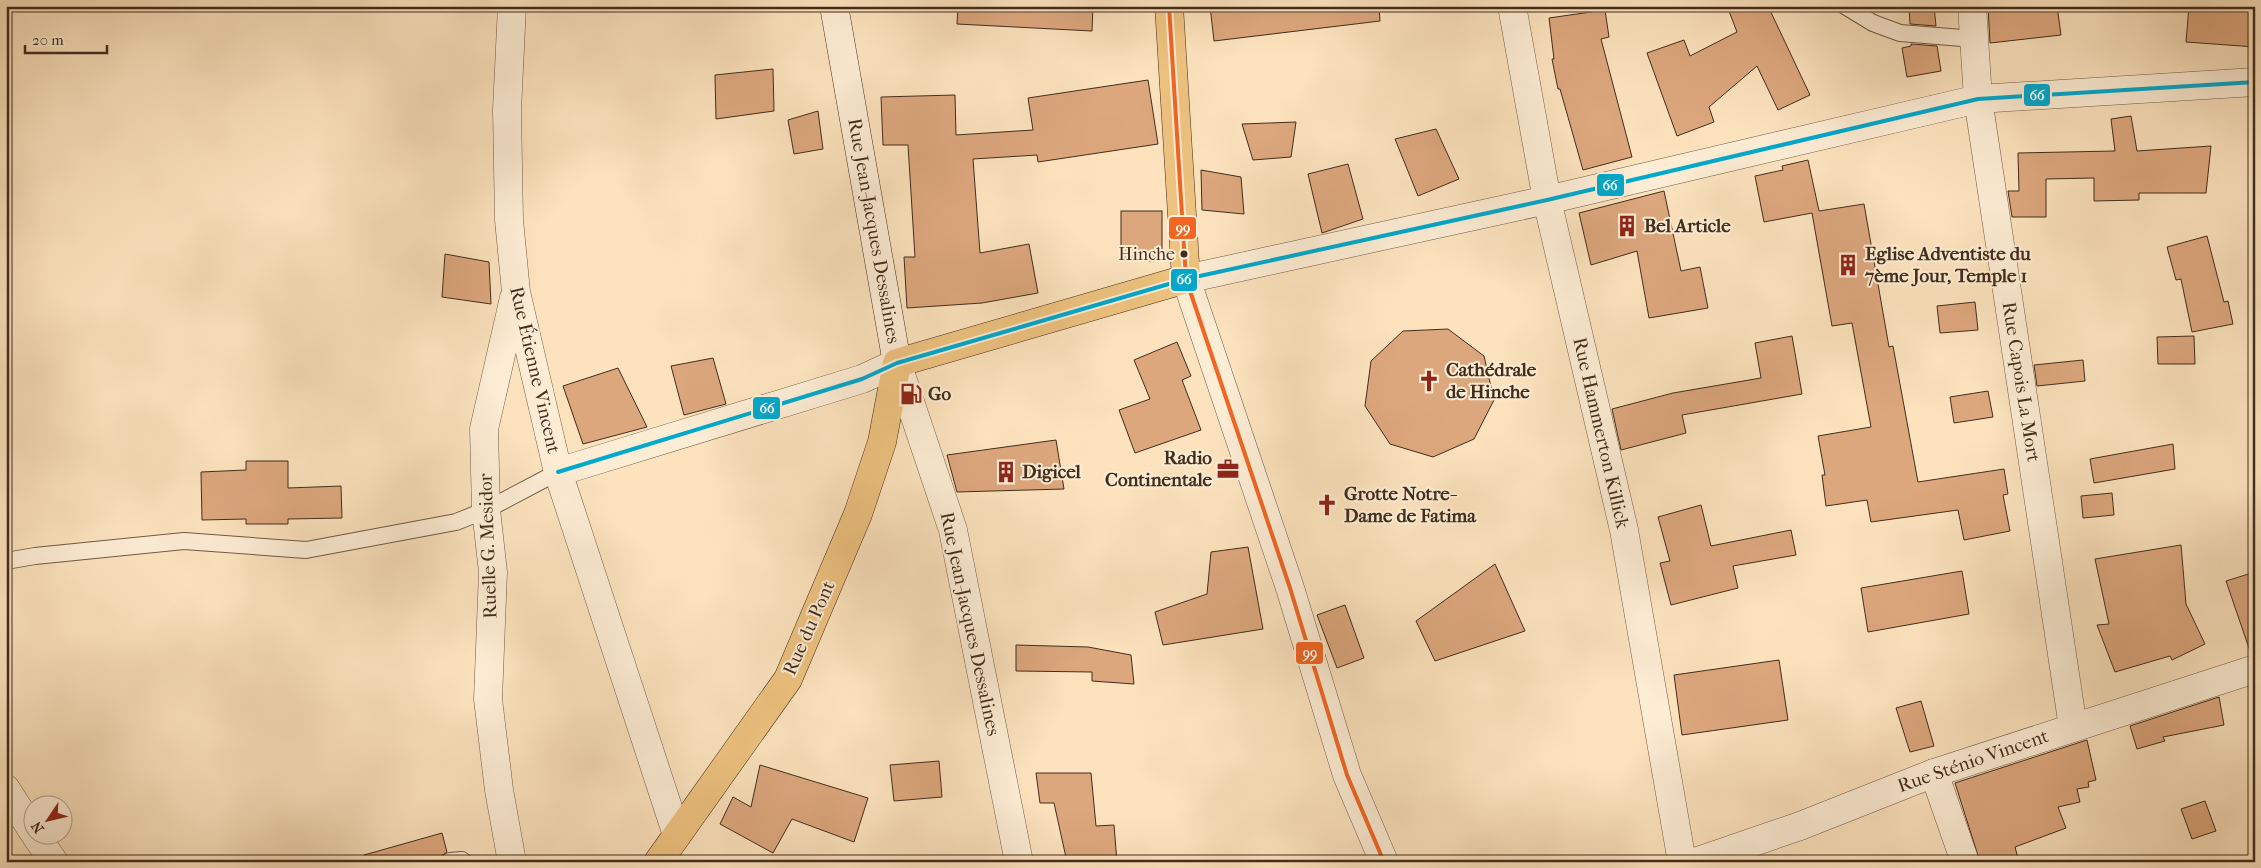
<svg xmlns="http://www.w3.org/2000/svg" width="2261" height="868" viewBox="0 0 2261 868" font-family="'IM FELL French Canon',serif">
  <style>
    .building { fill: #dda77e; stroke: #432c1d }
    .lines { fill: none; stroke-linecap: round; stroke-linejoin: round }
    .lane-casing { stroke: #715a45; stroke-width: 18 }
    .street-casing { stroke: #715a45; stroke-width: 29 }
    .secondary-casing { stroke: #432c1d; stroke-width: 29 }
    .primary-casing { stroke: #432c1d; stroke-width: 29 }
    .lane { stroke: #fdedd5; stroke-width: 16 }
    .street { stroke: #fdedd5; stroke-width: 28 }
    .secondary { stroke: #fdedd5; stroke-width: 28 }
    .primary { stroke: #eec27f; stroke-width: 28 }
    .bus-1-casing { stroke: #fdedd5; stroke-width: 8 }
    .bus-2-casing { stroke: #fdedd5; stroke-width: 8 }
    .bus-1 { stroke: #f26522; stroke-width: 4 }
    .bus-2 { stroke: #00a9ce; stroke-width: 4 }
    .bus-dot { fill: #432c1d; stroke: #fdedd5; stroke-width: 2 }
    .labels { text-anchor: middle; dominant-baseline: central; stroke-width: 4; stroke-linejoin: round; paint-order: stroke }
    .bus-label { font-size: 18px; fill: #432c1d; stroke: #fdedd5; text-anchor: end }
    .poi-label { font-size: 19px; font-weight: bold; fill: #432c1d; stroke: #fdedd5; text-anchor: start }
    .street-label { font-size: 19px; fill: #432c1d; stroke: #fdedd5 }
    .line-badge { stroke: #fdedd5; stroke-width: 2 }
    .badge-label { font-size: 14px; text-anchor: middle; font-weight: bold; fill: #fff }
  </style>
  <rect width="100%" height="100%" fill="#fce3be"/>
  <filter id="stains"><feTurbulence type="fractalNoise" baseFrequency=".004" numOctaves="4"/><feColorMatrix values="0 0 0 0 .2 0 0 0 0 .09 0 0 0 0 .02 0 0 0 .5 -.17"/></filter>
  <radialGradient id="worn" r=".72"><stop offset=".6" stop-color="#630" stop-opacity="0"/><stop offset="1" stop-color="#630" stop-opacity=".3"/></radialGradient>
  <g class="building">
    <path d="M958,6H1093L1092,31L957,24Z"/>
    <path d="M1210,6H1379L1380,21L1214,41Z"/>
    <path d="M1727,6H1768L1810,95L1778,110L1757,66L1709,107L1714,122L1677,136L1647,53L1684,40L1690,56L1737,32Z"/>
    <path d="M1909,6H1934L1936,26L1910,24Z"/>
    <path d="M1988,6H2057L2061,35L1990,43Z"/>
    <path d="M2189,6H2223L2222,11H2255V47L2186,42Z"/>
    <path d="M1605,10L1609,37L1601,39L1632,157L1583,170L1560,89H1558L1552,59H1554L1549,18Z"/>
    <path d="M1911,44L1937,46L1941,71L1907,77L1902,48L1911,46Z"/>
    <path d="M773,69L774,111L716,119L715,75Z"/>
    <path d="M1148,80L1158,144L1038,162L1037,155L973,159L980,253L1029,244L1038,293L982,303L907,308L904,257H915L908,145H883L881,97L955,95L956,135L1033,130L1028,98Z"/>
    <path d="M818,111L823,149L794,154L788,120Z"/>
    <path d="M2131,116L2137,151L2211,146L2206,193H2139V200L2094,201V178L2046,179V217H2012L2008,191H2019L2018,153L2115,151L2111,119Z"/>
    <path d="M1296,122L1291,157L1253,160L1242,124Z"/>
    <path d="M1436,129L1459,179L1418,196L1395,139Z"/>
    <path d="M1808,160L1819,211L1864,204L1889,347L1893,346L1918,482L2004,469L2008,494L2003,495L2010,531L1964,540L1958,510L1871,522L1867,500L1826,506L1822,475H1825L1818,436L1871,427L1852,323L1832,326L1812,213L1764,222L1755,176L1783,170L1782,166Z"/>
    <path d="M1348,164L1363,219L1322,233L1308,174Z"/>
    <path d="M1201,170L1241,177L1244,214L1202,210Z"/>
    <path d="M1664,191L1681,271L1700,267L1708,308L1649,318L1637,251L1591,265L1579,213Z"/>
    <rect x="1121" y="211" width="41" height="50"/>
    <path d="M2207,236L2224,302L2228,301L2233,324L2192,332L2181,279L2176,280L2167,247Z"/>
    <path d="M445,254L489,262L491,304L442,297Z"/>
    <path d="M1975,302L1978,330L1940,333L1937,306Z"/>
    <path d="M1448,329L1484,356L1494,400L1474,439L1433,457L1390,444L1365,406L1371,361L1403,331Z"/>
    <path d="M1792,336L1802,394L1682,415L1686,433L1621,450L1612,409L1673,393L1761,378L1755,343Z"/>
    <path d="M2194,336L2195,364H2158L2157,337Z"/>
    <path d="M1177,342L1191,376L1182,380L1201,430L1135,453L1119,410L1150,399L1134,360Z"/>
    <path d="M713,358L726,404L684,415L671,366Z"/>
    <path d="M2083,360L2085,381L2037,386L2034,365Z"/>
    <path d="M618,368L647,427L583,444L563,386Z"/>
    <path d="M1988,391L1993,417L1954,423L1950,397Z"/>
    <path d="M1056,440L1064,489L957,492L947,455Z"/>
    <path d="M2173,444L2175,469L2094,483L2090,459Z"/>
    <path d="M246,461H288V488L341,486L342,518L288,519V524H246V519L202,520L201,472L246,470Z"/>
    <path d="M2112,493L2114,515L2083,518L2081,496Z"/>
    <path d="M1701,505L1711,546L1791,530L1796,555L1733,566L1738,588L1671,605L1660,563L1670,561L1658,517Z"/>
    <path d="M2181,545L2186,604L2205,644L2172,660L2170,656L2115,672L2097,625L2109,624L2095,559Z"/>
    <path d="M1248,547L1263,629L1163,645L1155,612L1207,594L1211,552Z"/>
    <path d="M1495,564L1525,631L1435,661L1416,621Z"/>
    <path d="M1962,571L1969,614L1868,632L1861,588Z"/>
    <path d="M2255,572V653L2251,654L2226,581Z"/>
    <path d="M1345,605L1364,658L1337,668L1317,615Z"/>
    <path d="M1016,645L1088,647L1131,655L1134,684L1092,681V672L1016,671Z"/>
    <path d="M1779,660L1788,720L1682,735L1674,675Z"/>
    <path d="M2219,697L2224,725L2163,737L2165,741L2137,749L2130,726Z"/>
    <path d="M1921,701L1934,746L1910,752L1896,708Z"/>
    <path d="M2087,740L2096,780L2088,782L2089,787L2077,789L2080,802L2058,807L2066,828L2015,847L2019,862H1980L1955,783Z"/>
    <path d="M939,761L942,797L894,801L890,765Z"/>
    <path d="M760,765L868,798L854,842L792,819L773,853L720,824L733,797L751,807Z"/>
    <path d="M1036,773H1091L1096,826L1114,825L1117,862H1067L1054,803H1040Z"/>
    <path d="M2205,801L2216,831L2192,839L2181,809Z"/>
    <path d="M442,833L447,852L441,856L440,862H365L364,855Z"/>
  </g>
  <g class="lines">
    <g class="lane-casing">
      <g id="lane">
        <path d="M1845,6L1873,23L1900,33L1975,39"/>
        <path d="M6,561L35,556L184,541L306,550L456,522L486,510L558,472"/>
        <path d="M450,861L462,860L464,862"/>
      </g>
    </g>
    <g class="street-casing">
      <g id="street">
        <path d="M512,6L507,110L509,220L516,292L558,472L677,835"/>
        <path d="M1512,6L1547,200L1624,530L1682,862"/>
        <path d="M1972,6L1978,99L2073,727"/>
        <path d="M558,472L862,379L897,363L953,530L1019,862"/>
        <path d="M1934,773L1965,862"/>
        <path d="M6,789L32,830"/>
        <path d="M36,836L54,862"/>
        <path d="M512,862L499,790L488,699L493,572L486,510L484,429L514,298"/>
        <path d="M1384,862L1347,775L1290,588L1186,279L1547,200L1978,99L2255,82"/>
        <path d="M1695,862L1800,826L1934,773L2255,669"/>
      </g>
    </g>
    <g class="secondary-casing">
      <path id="secondary" d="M834,6L897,363"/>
    </g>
    <g class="primary-casing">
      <path id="primary" d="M658,862L788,679L858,514L882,442L897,363L1186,279L1169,6"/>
    </g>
    <use href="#lane" class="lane"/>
    <use href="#street" class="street"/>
    <use href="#secondary" class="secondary"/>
    <use href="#primary" class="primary"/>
    <g class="bus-1-casing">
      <path id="bus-1" d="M1169,6L1186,279L1290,588L1347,775L1384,862"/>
    </g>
    <g class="bus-2-casing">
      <path id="bus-2" d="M558,472L862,379L897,363L1186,279L1547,200L1978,99L2255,82"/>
    </g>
    <use href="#bus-1" class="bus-1"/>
    <use href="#bus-2" class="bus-2"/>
  </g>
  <defs>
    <g id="building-bare" transform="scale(1.725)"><path d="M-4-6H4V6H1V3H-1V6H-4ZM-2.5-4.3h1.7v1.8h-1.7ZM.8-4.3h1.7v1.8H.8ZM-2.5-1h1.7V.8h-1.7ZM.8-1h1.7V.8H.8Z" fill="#8f2418" stroke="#fdedd5" stroke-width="2.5" paint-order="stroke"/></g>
    <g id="church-bare" transform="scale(1.725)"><path d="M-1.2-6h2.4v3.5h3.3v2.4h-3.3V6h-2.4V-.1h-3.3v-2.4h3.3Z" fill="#8f2418" stroke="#fdedd5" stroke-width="2.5" paint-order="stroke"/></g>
    <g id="fuel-bare" transform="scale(1.725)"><path d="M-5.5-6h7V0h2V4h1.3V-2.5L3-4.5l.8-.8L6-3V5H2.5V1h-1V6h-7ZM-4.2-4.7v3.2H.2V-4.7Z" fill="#8f2418" stroke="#fdedd5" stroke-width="2.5" paint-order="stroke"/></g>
    <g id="office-bare" transform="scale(1.725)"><path d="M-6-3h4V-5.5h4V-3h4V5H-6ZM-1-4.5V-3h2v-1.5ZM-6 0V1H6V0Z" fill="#8f2418" stroke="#fdedd5" stroke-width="2.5" paint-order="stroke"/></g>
  </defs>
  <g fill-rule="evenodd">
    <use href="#building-bare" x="1627" y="226"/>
    <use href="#building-bare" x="1848" y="265"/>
    <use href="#church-bare" x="1429" y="381"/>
    <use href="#fuel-bare" x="911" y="394"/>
    <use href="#office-bare" x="1228" y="469"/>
    <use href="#building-bare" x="1006" y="472"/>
    <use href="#church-bare" x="1327" y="505"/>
  </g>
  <circle class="bus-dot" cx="1184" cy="254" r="4.5"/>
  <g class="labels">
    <g class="bus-label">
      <text x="1175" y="254">Hinche</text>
    </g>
    <g class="poi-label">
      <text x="1644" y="226">Bel Article</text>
      <text x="1865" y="254">Eglise Adventiste du<tspan x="1865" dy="22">7ème Jour, Temple 1</tspan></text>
      <text x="1446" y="370">Cathédrale<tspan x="1446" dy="22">de Hinche</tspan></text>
      <text x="928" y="394">Go</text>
      <text x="1212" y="458" text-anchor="end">Radio<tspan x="1212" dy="22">Continentale</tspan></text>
      <text x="1022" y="472">Digicel</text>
      <text x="1344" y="494">Grotte Notre-<tspan x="1344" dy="22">Dame de Fatima</tspan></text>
    </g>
    <g class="street-label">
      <text transform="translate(874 231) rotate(80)">Rue Jean-Jacques Dessalines</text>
      <text transform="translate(535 370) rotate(77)">Rue Étienne Vincent</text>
      <text transform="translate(2021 382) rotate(81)">Rue Capois La Mort</text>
      <text transform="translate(1601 433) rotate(77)">Rue Hammerton Killick</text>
      <text transform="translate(488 546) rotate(-92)">Ruelle G. Mesidor</text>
      <text transform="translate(970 624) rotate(78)">Rue Jean-Jacques Dessalines</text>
      <text transform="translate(809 628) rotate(-66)">Rue du Pont</text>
      <text transform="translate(1973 761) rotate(-19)">Rue Sténio Vincent</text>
    </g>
  </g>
  <g class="line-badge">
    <rect x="2023" y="83" width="28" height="24" rx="5" fill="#00a9ce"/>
    <rect x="1596" y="173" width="29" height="24" rx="5" fill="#00a9ce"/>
    <rect x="1168" y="216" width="29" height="24" rx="5" fill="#f26522"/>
    <rect x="1170" y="268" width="28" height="24" rx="5" fill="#00a9ce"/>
    <rect x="752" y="396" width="29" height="24" rx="5" fill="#00a9ce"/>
    <rect x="1295" y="641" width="29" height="24" rx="5" fill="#f26522"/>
  </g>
  <g class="badge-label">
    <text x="2037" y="100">66</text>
    <text x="1610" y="190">66</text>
    <text x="1183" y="233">99</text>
    <text x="1184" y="284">66</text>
    <text x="767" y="413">66</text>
    <text x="1310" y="658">99</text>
  </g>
  <rect width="2261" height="868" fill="none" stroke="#fce3be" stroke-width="25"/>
  <rect x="8" y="8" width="2246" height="853" fill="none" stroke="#432c1d" stroke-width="2.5"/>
  <rect x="12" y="12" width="2236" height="843" fill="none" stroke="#432c1d"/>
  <g transform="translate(48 820) rotate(235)"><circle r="24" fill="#fdedd5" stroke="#b3a08b"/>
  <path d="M0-4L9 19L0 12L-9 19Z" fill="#8f2418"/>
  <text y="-8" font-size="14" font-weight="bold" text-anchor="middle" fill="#432c1d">N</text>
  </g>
  <path d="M25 45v8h82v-8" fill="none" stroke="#432c1d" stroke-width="2.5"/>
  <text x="32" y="45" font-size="15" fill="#432c1d" stroke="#fdedd5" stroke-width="4" paint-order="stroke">20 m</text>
  <rect width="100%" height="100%" filter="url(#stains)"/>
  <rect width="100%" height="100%" fill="url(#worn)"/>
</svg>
